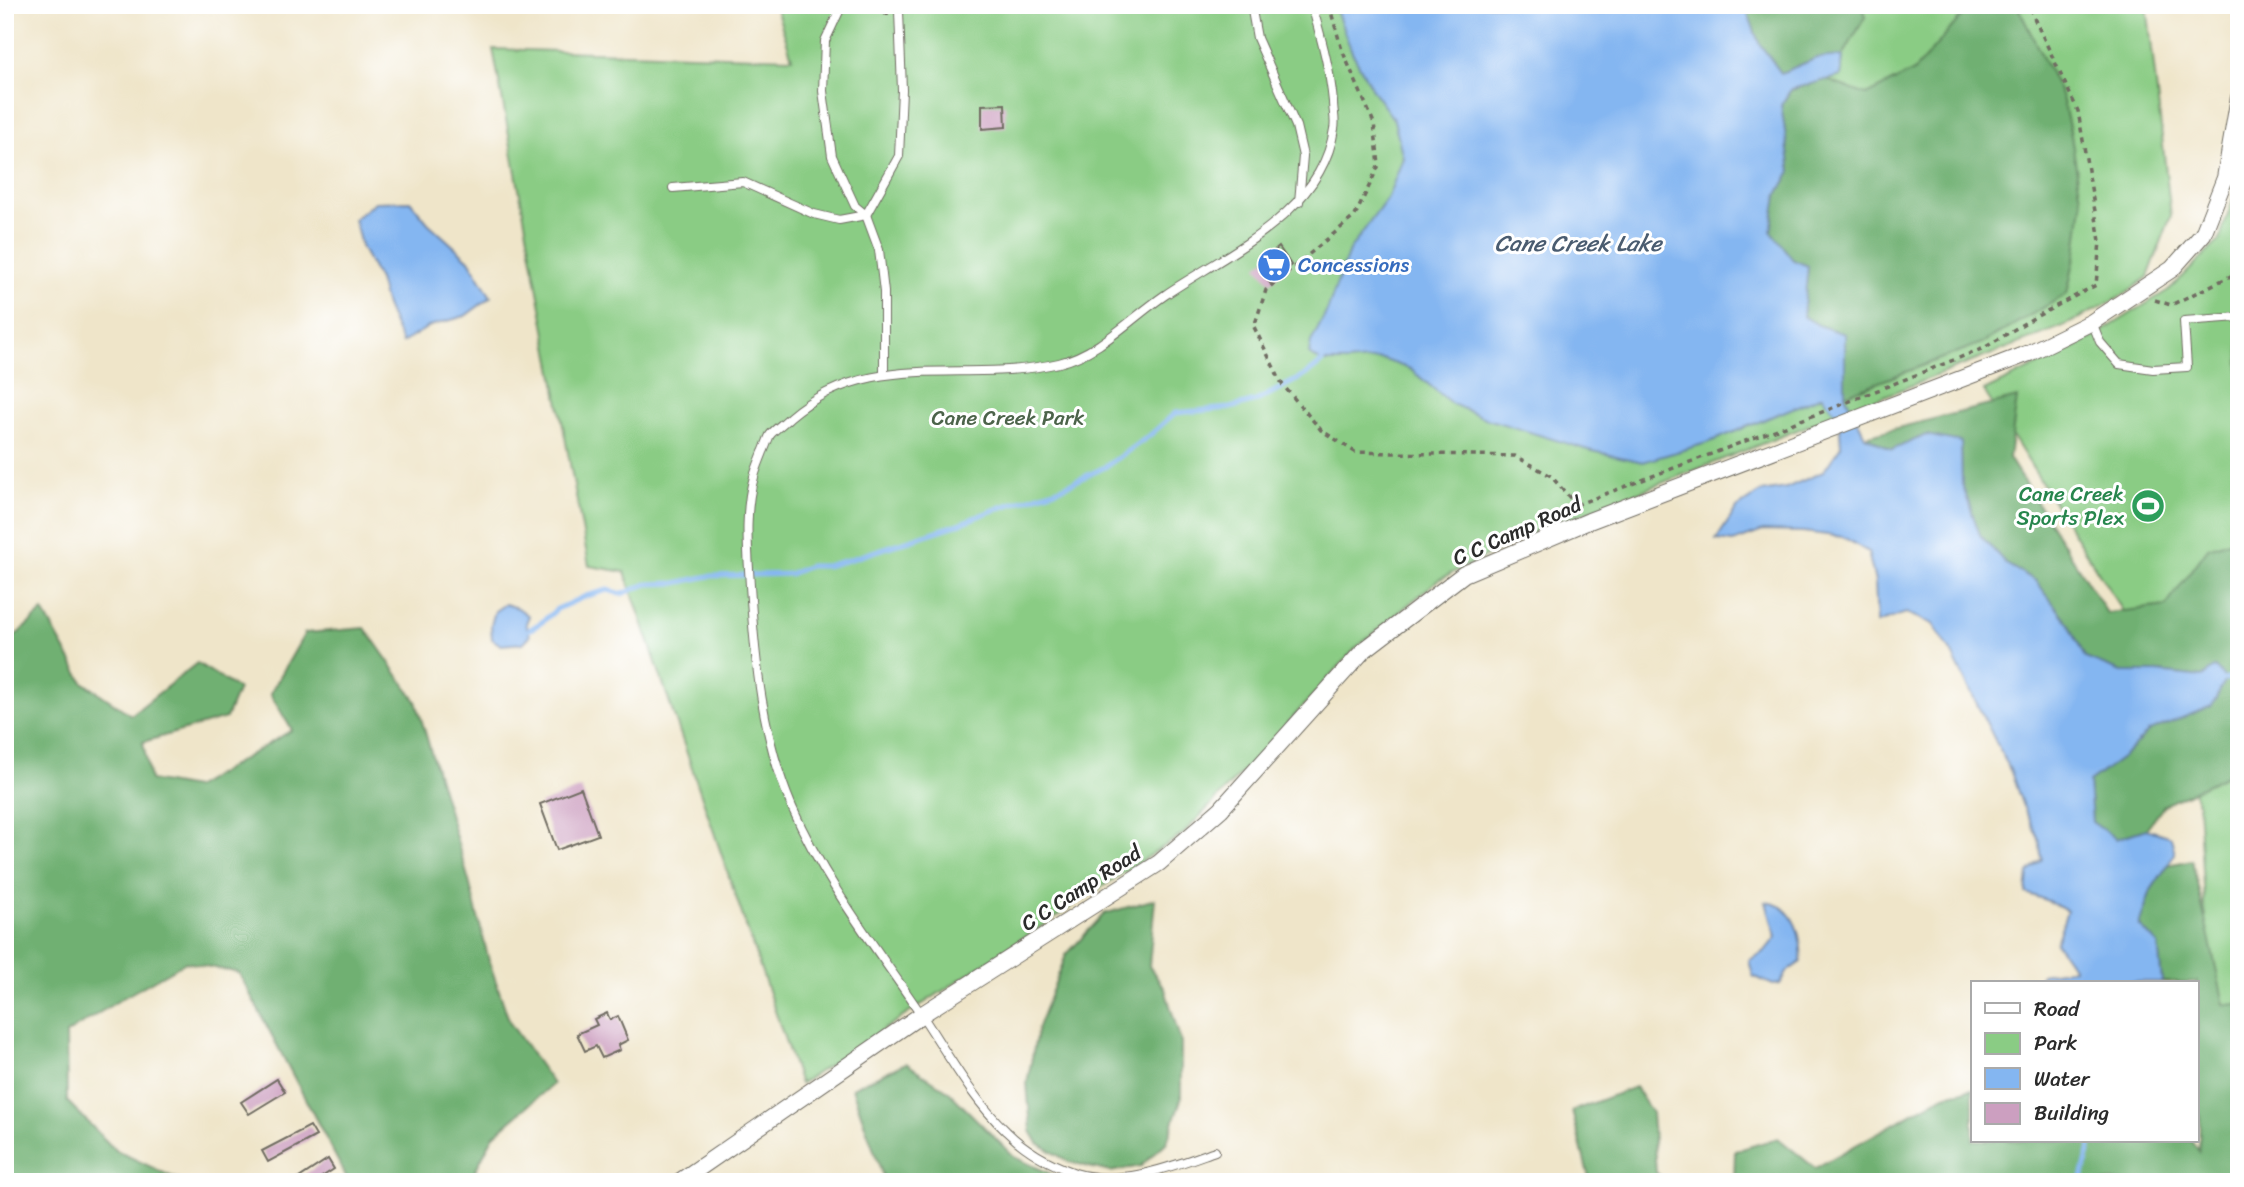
<svg xmlns="http://www.w3.org/2000/svg" width="2244" height="1187" viewBox="0 0 2244 1187" font-family="Sriracha,sans-serif">
  <style>
    .green { fill: #8acc84; stroke: #5a7c58; stroke-width: 2 }
    .forest { fill: #6fb072; stroke: #4d6e4e; stroke-width: 2 }
    .water { fill: #84b6f1; stroke: #58708e; stroke-width: 2 }
    .lines { fill: none; stroke-linecap: round; stroke-linejoin: round }
    .stream { stroke: #84b6f1; stroke-width: 5 }
    .building { fill: #cc9fc0 }
    .lane-casing { stroke: #706c62; stroke-width: 10 }
    .street-casing { stroke: #706c62; stroke-width: 18 }
    .path { stroke: #706c62; stroke-width: 3.5; stroke-dasharray: 5 5; stroke-linecap: butt }
    .lane { stroke: #fff; stroke-width: 8 }
    .street { stroke: #fff; stroke-width: 16 }
    .labels { text-anchor: middle; dominant-baseline: central; stroke-width: 6; stroke-linejoin: round; paint-order: stroke }
    .shop-label { font-size: 21px; fill: #366cbe; stroke: #fff; text-anchor: start }
    .park-label { font-size: 21px; fill: #4c634a; stroke: #fff }
    .leisure-label { font-size: 21px; fill: #27864d; stroke: #fff; text-anchor: end }
    .street-label { font-size: 21px; fill: #2b2b2b; stroke: #fff }
    .water-label { font-size: 23px; font-style: italic; fill: #4a5c70; stroke: #fff }
  </style>
  <rect width="100%" height="100%" fill="#fff"/>
  <filter id="ink" filterUnits="userSpaceOnUse"><feTurbulence type="fractalNoise" baseFrequency=".0143" numOctaves="2"/><feDisplacementMap in="SourceGraphic" scale="14" xChannelSelector="R" yChannelSelector="G"/><feConvolveMatrix kernelMatrix="1 2 1 2 8 2 1 2 1" color-interpolation-filters="sRGB"/></filter>
  <filter id="wash" filterUnits="userSpaceOnUse"><feTurbulence type="fractalNoise" baseFrequency=".00686" numOctaves="4" result="noise"/><feDisplacementMap in="SourceGraphic" scale="28" xChannelSelector="R" yChannelSelector="G"/><feGaussianBlur stdDeviation="1.57" result="paint"/><feColorMatrix in="noise" values="0 0 0 0 0 0 0 0 0 0 0 0 0 0 0 0 0 1.4 0 .05"/><feComposite in="paint" operator="in"/></filter>
  <g filter="url(#wash)">
    <rect width="100%" height="100%" fill="#efe5c9"/>
    <g class="green">
      <path d="M775,5H2147L2171,216L2148,277L2117,299L2066,325L1531,534L1438,580L1356,648L1266,747L1183,834L800,1084L625,572L589,566L493,49L792,58Z"/>
      <path d="M2239,180V1017L2211,1016L2198,804L2129,621L1984,391L2083,343L2170,289L2219,241Z"/>
    </g>
    <g class="forest">
      <path d="M1745,5H1864L1865,17L1843,56L1841,76L1827,80L1866,95L1914,71L1965,12L1975,5H2017L2062,97L2071,135L2082,205L2076,253L2067,294L1982,343L1845,395V334L1820,326L1803,316L1808,266L1793,260L1771,231L1777,196L1791,171L1781,105L1791,90L1821,81L1817,58L1781,73L1759,43Z"/>
      <path d="M2017,398L2009,458L2107,613L2166,606L2208,548L2239,537V769L2164,805L2146,829L2116,839L2092,822L2089,782L2123,757L2149,731L2212,706L2202,677L2157,672H2121L2085,658L2069,624L2036,581L2006,564L1980,535L1962,484L1961,442L1926,435L1892,450L1865,436Z"/>
      <path d="M43,611L83,682L131,715L197,663L238,689L226,718L143,742L150,780L194,788L292,730L270,694L305,633L365,628L416,701L469,881L489,961L510,1023L553,1084L494,1135L469,1182H349L239,973L186,962L121,999L66,1034L67,1101L115,1150L183,1182H5V645Z"/>
      <path d="M2192,860L2224,1004L2239,1005V1182H1734L1735,1151L1778,1138L1815,1168L1945,1095L1973,1089V1140H2191L2199,1151L2200,1118L2197,1108V982H2162L2158,945L2139,925L2151,890L2168,865Z"/>
      <path d="M1155,899L1149,966L1165,989L1181,1042V1099L1167,1142L1141,1166L1110,1172L1069,1162L1038,1143L1031,1131L1027,1083L1038,1027L1066,955L1104,914Z"/>
      <path d="M906,1063L948,1091L1014,1157L1068,1182H885L852,1088Z"/>
      <path d="M1635,1087L1652,1113L1656,1172L1667,1182H1590L1572,1111Z"/>
    </g>
    <g class="water">
      <path d="M1334,5H1745L1759,43L1781,73L1817,58L1843,56L1841,76L1791,89L1781,105L1791,171L1777,196L1771,231L1793,260L1808,266L1803,316L1820,326L1845,334V395L1865,436L1892,450L1926,435L1961,442L1962,484L1980,535L2006,564L2036,581L2069,624L2085,658L2121,672H2157L2202,677L2215,667L2226,679L2212,706L2149,731L2123,757L2089,782L2092,822L2116,839L2146,829L2171,837L2175,854L2151,890L2139,925L2158,945L2162,982H2039L2041,974L2074,969L2056,943L2067,911L2048,901L2026,893L2028,873L2042,859L2039,839L2022,804L2011,772L1951,652L1933,624L1906,613L1877,623L1875,582L1868,552L1843,537L1803,532L1763,531L1733,542L1716,540L1737,508L1761,492L1786,488L1823,472L1841,446L1839,418L1822,396L1710,442L1643,462L1588,450L1487,419L1452,404L1410,369L1382,359L1346,362H1322L1309,354L1311,342L1327,311L1349,251L1388,197L1403,158L1394,120L1373,91L1352,52Z"/>
      <path d="M410,201L428,223L469,260L491,297L465,316L430,326L402,343L386,306L379,280L362,249L354,219L375,202Z"/>
      <path d="M505,604L518,608L529,616L526,623L530,636L523,643L501,645L492,639L491,625L495,611Z"/>
      <path d="M1766,902C1771,903 1779,905 1783,908C1798,920 1803,944 1801,962L1788,971L1780,984L1773,985L1753,976L1749,960L1764,952L1776,937Z"/>
    </g>
    <g class="lines">
      <g class="stream">
        <path d="M529,630L542,622L557,609L586,596L608,590L622,594L647,584L676,583L709,576L790,574L809,566H826L848,560L956,525L999,508L1061,488L1105,467L1149,436L1175,413L1230,408L1256,401L1306,375L1322,362"/>
        <path d="M2226,679L2239,672"/>
        <path d="M2081,1182L2092,1140"/>
      </g>
    </g>
    <g id="blocks">
      <g class="building">
        <path d="M1005,104L1006,127L982,129V105Z"/>
        <path d="M1279,247L1291,265L1270,283L1257,266Z"/>
        <path d="M581,788L598,835L557,850L540,804Z"/>
        <path d="M607,1013L610,1020L618,1016L628,1040L618,1045L620,1050L602,1058L596,1046L585,1051L577,1034L597,1025L594,1019Z"/>
        <path d="M277,1079L285,1092L249,1114L241,1102Z"/>
        <path d="M310,1126L316,1136L268,1162L262,1151Z"/>
        <path d="M328,1159L334,1169L314,1182H293Z"/>
      </g>
    </g>
  </g>
  <g filter="url(#ink)">
    <use href="#blocks" fill-opacity="0" stroke="#706c62" stroke-width="2"/>
    <g class="lines">
      <g class="lane-casing">
        <g id="lane">
          <path d="M842,5L825,41L823,91L832,156L855,206L866,215L899,156L902,90L899,11L904,5"/>
          <path d="M1251,5L1257,38L1296,126L1303,156L1299,202"/>
          <path d="M673,188L743,182L814,214L839,220L866,215L879,250L884,292V373"/>
          <path d="M2092,322L2100,342L2119,364L2153,369L2187,367L2184,321L2239,317"/>
          <path d="M1215,1151C1170,1167 1122,1187 1075,1173C1050,1164 1025,1150 1006,1131C972,1099 947,1053 921,1014C875,946 825,883 792,807C762,737 755,661 750,586C748,551 744,511 754,477C756,469 760,460 763,452C764,451 769,436 770,435C775,429 784,423 790,417C872,347 964,385 1059,363C1100,353 1131,318 1165,295C1227,253 1322,213 1334,129C1336,121 1333,111 1333,102C1330,69 1321,38 1312,5"/>
        </g>
      </g>
      <g class="street-casing">
        <path id="street" d="M679,1182L921,1015L1159,863L1221,809L1363,651L1464,574L1589,521L2029,353L2092,322L2172,269L2203,234L2225,178L2239,97"/>
      </g>
      <g class="path">
        <path d="M881,5L883,14L889,13"/>
        <path d="M1329,5L1342,50L1374,123L1379,165L1355,216L1266,290L1254,327L1282,384L1321,430L1355,452L1515,456L1551,476L1577,506"/>
        <path d="M2155,300L2171,305L2239,272"/>
        <path d="M1576,505L1825,411L1984,348L2028,321L2096,285L2100,241L2078,111L2028,5"/>
      </g>
      <use href="#lane" class="lane"/>
      <use href="#street" class="street"/>
    </g>
  </g>
  <defs>
    <g id="supermarket-disc" transform="scale(1.75)"><circle r="9.5" fill="#3f7fe0" stroke="#fff"/><path d="M-6-5.5h2.5l.6 2H6L4.5 2H-2.5L-4.4-4H-6ZM-1.5 3.2a1.3 1.3 0 1 0 .1 0ZM3 3.2a1.3 1.3 0 1 0 .1 0Z" fill="#fff"/></g>
    <g id="stadium-disc" transform="scale(1.75)"><circle r="9.5" fill="#2e9e5b" stroke="#fff"/><path d="M0-5a6.5 5 0 1 0 0 10a6.5 5 0 1 0 0-10ZM-3.5-1.8h7v3.6h-7Z" fill="#fff"/></g>
  </defs>
  <g fill-rule="evenodd">
    <use href="#supermarket-disc" x="1274" y="265"/>
    <use href="#stadium-disc" x="2148" y="506"/>
  </g>
  <g class="labels">
    <g class="shop-label">
      <text x="1298" y="265">Concessions</text>
    </g>
    <g class="park-label">
      <text x="1008" y="418">Cane Creek Park</text>
    </g>
    <g class="leisure-label">
      <text x="2124" y="494">Cane Creek<tspan x="2124" dy="24">Sports Plex</tspan></text>
    </g>
    <g class="street-label">
      <text transform="translate(1517 531) rotate(-24)">C C Camp Road</text>
      <text transform="translate(1081 888) rotate(-33)">C C Camp Road</text>
    </g>
    <g class="water-label">
      <text x="1578" y="243">Cane Creek Lake</text>
    </g>
  </g>
  <rect width="2244" height="1187" fill="none" stroke="#fff" stroke-width="28"/>
  <rect x="1971" y="981" width="228" height="161" fill="#ffffff" stroke="#aaaaaa" stroke-width="2"/>
  <rect x="1985" y="1003" width="35" height="10" fill="#ffffff" stroke="#aaaaaa" stroke-width="2"/>
  <text x="2034" y="1016" font-size="21" fill="#2b2b2b">Road</text>
  <rect x="1985" y="1033" width="35" height="21" fill="#8acc84" stroke="#aaaaaa" stroke-width="2"/>
  <text x="2034" y="1050" font-size="21" fill="#2b2b2b">Park</text>
  <rect x="1985" y="1068" width="35" height="21" fill="#84b6f1" stroke="#aaaaaa" stroke-width="2"/>
  <text x="2034" y="1086" font-size="21" fill="#2b2b2b">Water</text>
  <rect x="1985" y="1103" width="35" height="21" fill="#cc9fc0" stroke="#aaaaaa" stroke-width="2"/>
  <text x="2034" y="1120" font-size="21" fill="#2b2b2b">Building</text>
</svg>
